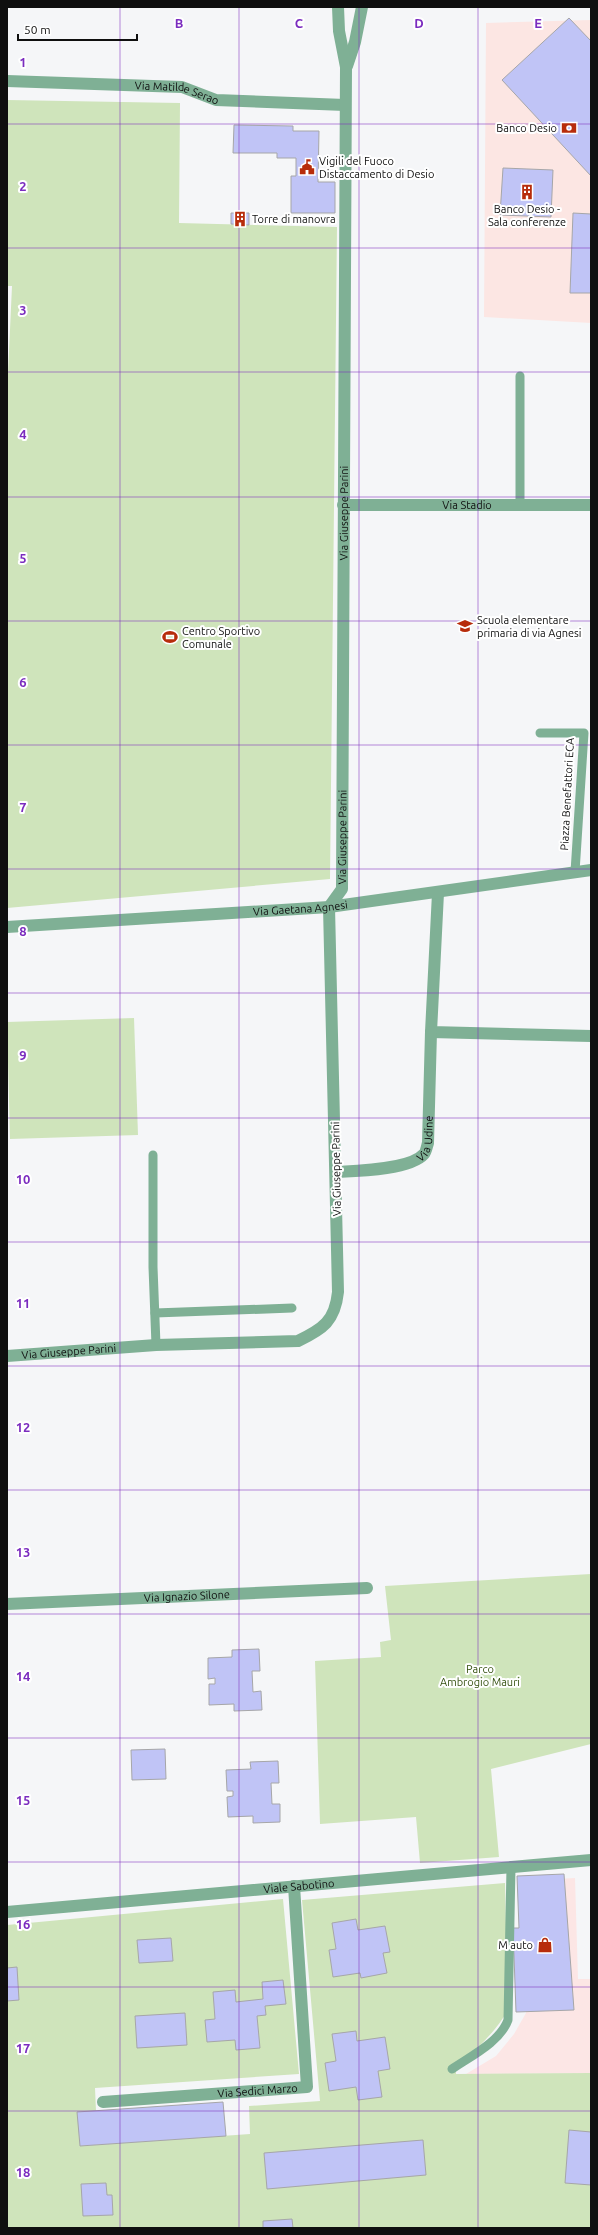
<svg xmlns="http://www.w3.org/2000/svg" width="598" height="2235" viewBox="0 0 598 2235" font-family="Ubuntu,sans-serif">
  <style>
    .commercial { fill: #fce6e3 }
    .industrial { fill: #fce6e5 }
    .green { fill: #cfe4bb }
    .building { fill: #c0c4f6; stroke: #a6a6a8 }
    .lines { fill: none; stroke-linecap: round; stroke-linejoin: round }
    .service { stroke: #7fb095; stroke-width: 9 }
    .minor { stroke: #7fb095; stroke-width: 12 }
    .tertiary { stroke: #7fb095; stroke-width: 12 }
    .grid { fill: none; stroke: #7b2cbf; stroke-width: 1; stroke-opacity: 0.55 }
    .labels { text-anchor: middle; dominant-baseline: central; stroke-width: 4; stroke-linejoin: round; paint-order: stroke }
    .street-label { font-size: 11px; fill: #0f0f0f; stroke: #fff }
    .poi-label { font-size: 11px; fill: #0f0f0f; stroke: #fff; text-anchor: start }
    .park-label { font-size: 11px; fill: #365111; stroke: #fff }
    .grid-label { font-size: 13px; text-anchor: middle; font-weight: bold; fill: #7b2cbf; stroke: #fff; stroke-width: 4; stroke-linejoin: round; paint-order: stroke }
  </style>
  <rect width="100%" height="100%" fill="#f5f6f8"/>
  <path class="commercial" d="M591,20V323L484,317L486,23Z"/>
  <path class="industrial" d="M575,1878L578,1979H591V2073L466,2074L496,2056L514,2034L526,2013L522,1881Z"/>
  <g class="green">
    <path d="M7,100L180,103L179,223L337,227L330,879L7,908V395L12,286H7Z"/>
    <path d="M134,1018L138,1135L10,1139L7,1022Z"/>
    <path d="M591,1574V1744L491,1769L499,1857L420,1863L416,1817L320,1824L315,1661L381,1657L380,1642L391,1640L385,1586Z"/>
    <path d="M505,1883L508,2010C494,2034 476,2050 456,2067V2074L591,2073V2228H293L263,2221V2228H7V1925L283,1899L299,2074L95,2088L96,2111L80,2146L250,2134L249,2106L320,2101L302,1900Z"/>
  </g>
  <g class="building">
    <path d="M569,18L591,41V176L502,80Z"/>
    <path d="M234,125L293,126V131H319L318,182H335V213H291V176H296V158H277V153H233Z"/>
    <path d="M503,168L553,170L551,217L500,215Z"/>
    <path d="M231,213H249V225L231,224Z"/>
    <path d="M573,213L591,214V293H570Z"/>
    <path d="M259,1649L260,1671H252L253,1692L261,1691L262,1710L234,1711V1704L209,1705V1684H215V1678L208,1679V1658L232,1657V1650Z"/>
    <path d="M165,1749L166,1779L132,1780L131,1750Z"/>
    <path d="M278,1761L279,1783H271L272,1804H280V1822L253,1823V1816L228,1817L227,1797L233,1796V1791H227L226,1770L251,1769L250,1762Z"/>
    <path d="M564,1874L574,2010L516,2012L513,1928H519L517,1876Z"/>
    <path d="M356,1919L358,1930L385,1926L390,1952L383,1953L387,1973L361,1978L360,1973L333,1977L329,1950L336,1949L332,1923Z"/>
    <path d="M171,1938L173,1961L139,1963L137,1940Z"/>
    <path d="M17,1967L19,2000L7,2001V1968Z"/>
    <path d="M283,1980L286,2004L265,2006L266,2015L257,2016L260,2048L236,2050L235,2040L207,2042L205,2020L215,2019L213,1992L235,1990L236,2002L263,1999L262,1982Z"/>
    <path d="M185,2013L187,2045L137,2048L135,2016Z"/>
    <path d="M356,2031L357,2041L385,2037L390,2069L378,2071L382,2097L358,2100L356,2087L329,2091L325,2063L336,2061L332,2034Z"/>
    <path d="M223,2102L226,2136L80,2146L77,2112Z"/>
    <path d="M569,2130L591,2132V2185L565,2183Z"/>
    <path d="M423,2140L426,2175L267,2189L264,2153Z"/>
    <path d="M106,2183L107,2195H112L113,2215L83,2216L81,2184Z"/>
    <path d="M292,2219L293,2228H263V2221Z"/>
  </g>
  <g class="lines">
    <g class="service">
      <path d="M520,505V376"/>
      <path d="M540,733H584L575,872"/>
      <path d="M153,1155V1267L156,1345"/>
      <path d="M155,1313L292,1308"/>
      <path d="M452,2069C471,2056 500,2042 508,2020L511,1867"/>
    </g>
    <g class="minor">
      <path d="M347,66L355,42L362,7"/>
      <path id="s1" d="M7,81L182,87L216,100L345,105"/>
      <path id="s2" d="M343,505H591"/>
      <path d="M438,893L431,1032L591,1036"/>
      <path id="s3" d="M336,1172C356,1171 410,1170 424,1154C426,1152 427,1146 428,1143L431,1032"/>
      <path id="s4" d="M7,1356L156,1345L298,1341C323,1329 335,1321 338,1292L329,907L342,889L346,67L339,31L338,7"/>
      <path id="s5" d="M7,1604L367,1588"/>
      <path id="s6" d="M103,2102L307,2087L294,1886"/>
    </g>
    <g class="tertiary">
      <path id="s7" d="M7,927L329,907L591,870"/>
      <path id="s8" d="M7,1912L591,1860"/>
    </g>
  </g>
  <path class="grid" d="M120,7V2228M239,7V2228M359,7V2228M478,7V2228M7,124H591M7,248H591M7,372H591M7,497H591M7,621H591M7,745H591M7,869H591M7,993H591M7,1118H591M7,1242H591M7,1366H591M7,1490H591M7,1614H591M7,1738H591M7,1862H591M7,1987H591M7,2111H591"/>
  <defs>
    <g id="bank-bare" transform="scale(1.2)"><path d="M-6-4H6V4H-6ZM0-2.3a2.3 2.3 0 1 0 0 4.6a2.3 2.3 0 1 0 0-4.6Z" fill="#b72c0b" stroke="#fff" stroke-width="2.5" paint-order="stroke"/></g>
    <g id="civic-bare" transform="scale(1.2)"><path d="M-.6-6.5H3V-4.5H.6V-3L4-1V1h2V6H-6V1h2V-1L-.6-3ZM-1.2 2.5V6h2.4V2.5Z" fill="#b72c0b" stroke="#fff" stroke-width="2.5" paint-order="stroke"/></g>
    <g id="building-bare" transform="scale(1.2)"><path d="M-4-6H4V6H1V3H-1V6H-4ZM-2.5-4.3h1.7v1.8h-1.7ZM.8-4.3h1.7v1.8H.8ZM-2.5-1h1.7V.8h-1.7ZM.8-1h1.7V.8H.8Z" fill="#b72c0b" stroke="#fff" stroke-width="2.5" paint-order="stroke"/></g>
    <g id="school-bare" transform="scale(1.2)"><path d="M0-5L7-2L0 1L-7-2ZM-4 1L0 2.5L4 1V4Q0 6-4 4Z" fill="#b72c0b" stroke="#fff" stroke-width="2.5" paint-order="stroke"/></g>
    <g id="stadium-bare" transform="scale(1.2)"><path d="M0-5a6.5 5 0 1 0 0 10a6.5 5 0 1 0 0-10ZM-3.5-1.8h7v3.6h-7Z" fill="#b72c0b" stroke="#fff" stroke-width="2.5" paint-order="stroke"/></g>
    <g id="shop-bare" transform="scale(1.2)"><path d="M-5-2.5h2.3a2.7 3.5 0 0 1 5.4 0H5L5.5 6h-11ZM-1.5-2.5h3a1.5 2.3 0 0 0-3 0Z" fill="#b72c0b" stroke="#fff" stroke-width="2.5" paint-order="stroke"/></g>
  </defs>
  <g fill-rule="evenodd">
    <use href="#bank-bare" x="569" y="128"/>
    <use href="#civic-bare" x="307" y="167"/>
    <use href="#building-bare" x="527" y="192"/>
    <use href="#building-bare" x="240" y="219"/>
    <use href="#school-bare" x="465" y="626"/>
    <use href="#stadium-bare" x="170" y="637"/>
    <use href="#shop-bare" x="545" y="1945"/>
  </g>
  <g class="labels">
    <g class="street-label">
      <text stroke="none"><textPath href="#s1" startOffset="171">Via Matilde Serao</textPath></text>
      <text stroke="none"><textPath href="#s2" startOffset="124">Via Stadio</textPath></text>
      <text stroke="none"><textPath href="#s4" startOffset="1142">Via Giuseppe Parini</textPath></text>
      <text transform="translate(567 794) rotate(-87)">Piazza Benefattori ECA</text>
      <text stroke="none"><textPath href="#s4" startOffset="818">Via Giuseppe Parini</textPath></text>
      <text stroke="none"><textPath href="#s7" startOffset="294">Via Gaetana Agnesi</textPath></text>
      <text stroke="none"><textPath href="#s3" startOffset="107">Via Udine</textPath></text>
      <text transform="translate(336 1169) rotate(-91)">Via Giuseppe Parini</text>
      <text stroke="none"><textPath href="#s4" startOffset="62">Via Giuseppe Parini</textPath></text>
      <text stroke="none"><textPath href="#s5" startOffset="180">Via Ignazio Silone</textPath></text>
      <text stroke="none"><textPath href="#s8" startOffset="293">Viale Sabotino</textPath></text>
      <text stroke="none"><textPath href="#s6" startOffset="155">Via Sedici Marzo</textPath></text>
    </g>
    <g class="poi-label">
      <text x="557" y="128" text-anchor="end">Banco Desio</text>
      <text x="319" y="161">Vigili del Fuoco<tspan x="319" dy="13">Distaccamento di Desio</tspan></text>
      <text x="527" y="209" text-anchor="middle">Banco Desio -<tspan x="527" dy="13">Sala conferenze</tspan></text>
      <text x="252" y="219">Torre di manovra</text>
      <text x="477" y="620">Scuola elementare<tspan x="477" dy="13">primaria di via Agnesi</tspan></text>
      <text x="182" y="631">Centro Sportivo<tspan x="182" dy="13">Comunale</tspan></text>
      <text x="533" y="1945" text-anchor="end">M auto</text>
    </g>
    <g class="park-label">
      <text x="480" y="1669">Parco<tspan x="480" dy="13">Ambrogio Mauri</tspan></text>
    </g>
  </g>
  <g class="grid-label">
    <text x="179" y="28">B</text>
    <text x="299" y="28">C</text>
    <text x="419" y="28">D</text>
    <text x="538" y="28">E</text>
    <text x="23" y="67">1</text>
    <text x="23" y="191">2</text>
    <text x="23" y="315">3</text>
    <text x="23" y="439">4</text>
    <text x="23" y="563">5</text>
    <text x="23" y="687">6</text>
    <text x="23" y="812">7</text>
    <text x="23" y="936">8</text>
    <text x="23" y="1060">9</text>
    <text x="23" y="1184">10</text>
    <text x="23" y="1308">11</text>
    <text x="23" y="1432">12</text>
    <text x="23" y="1557">13</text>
    <text x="23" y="1681">14</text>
    <text x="23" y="1805">15</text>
    <text x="23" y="1929">16</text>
    <text x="23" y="2053">17</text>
    <text x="23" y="2177">18</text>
  </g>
  <rect width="598" height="2235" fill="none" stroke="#0f0f0f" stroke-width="16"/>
  <path d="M18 34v6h119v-6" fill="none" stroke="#0f0f0f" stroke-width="2"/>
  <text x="24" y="34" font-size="12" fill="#0f0f0f" stroke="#ffffff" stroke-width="3" paint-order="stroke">50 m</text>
</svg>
